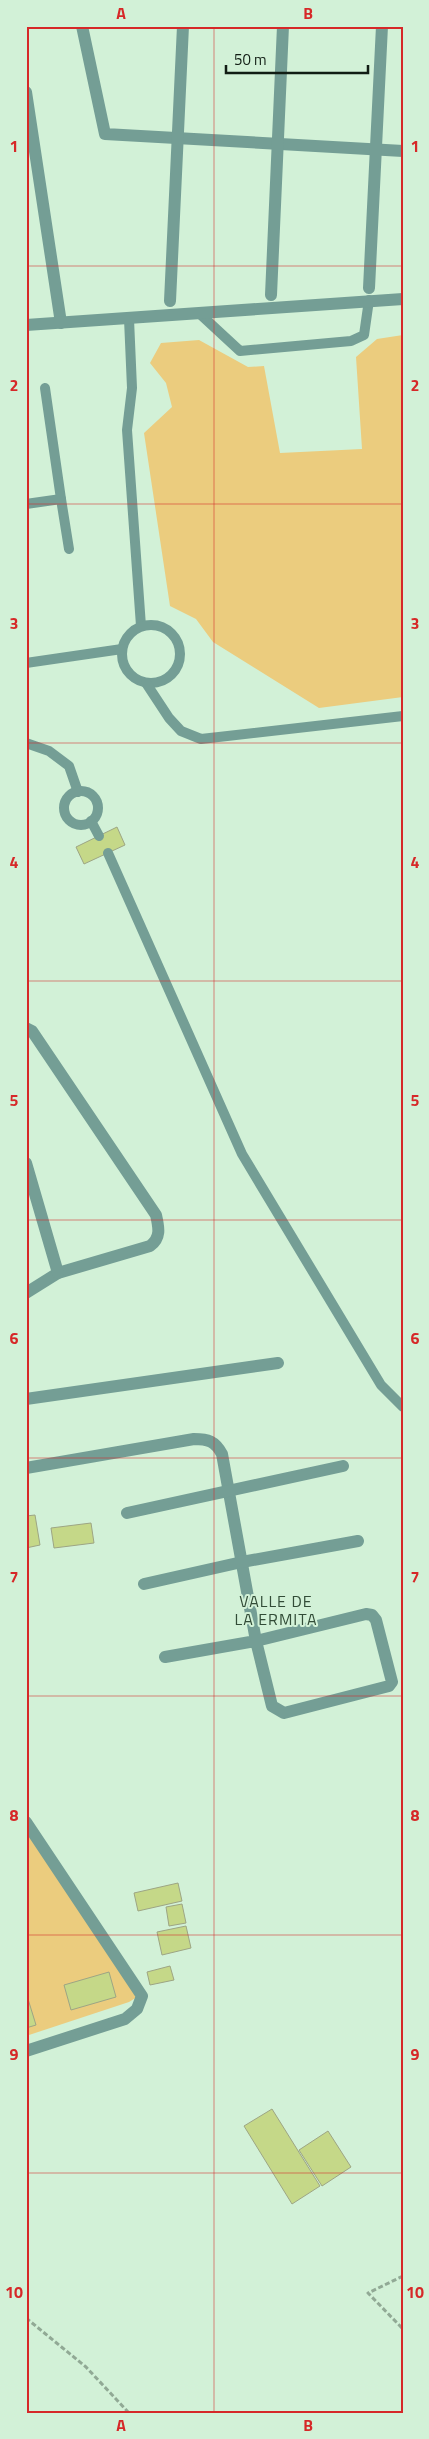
<svg xmlns="http://www.w3.org/2000/svg" width="429" height="2439" viewBox="0 0 429 2439" font-family="'Titillium Web',sans-serif">
  <style>
    .green { fill: #ebcc7e }
    .building { fill: #c5d888; stroke: #9da584 }
    .lines { fill: none; stroke-linecap: round; stroke-linejoin: round }
    .path { stroke: #91a995; stroke-width: 3; stroke-dasharray: 5 2.5; stroke-linecap: butt }
    .lane { stroke: #749e95; stroke-width: 10 }
    .street { stroke: #749e95; stroke-width: 12 }
    .grid { fill: none; stroke: #d62828; stroke-width: 1; stroke-opacity: 0.55 }
    .labels { text-anchor: middle; dominant-baseline: central; stroke-width: 4; stroke-linejoin: round; paint-order: stroke }
    .neighbourhood-label { font-size: 16px; letter-spacing: 1px; fill: #324c37; stroke: #d2f1d7 }
    .neatline { fill: none; stroke: #d62828; stroke-width: 2 }
    .grid-label { font-size: 16px; text-anchor: middle; font-weight: bold; fill: #d62828 }
  </style>
  <rect width="100%" height="100%" fill="#d2f1d7"/>
  <g class="green">
    <path d="M403,335V697L319,708L213,642L196,619L170,606L144,433L172,407L166,383L150,363L161,343L199,340L248,367L264,366L280,453L362,449L356,357L377,339Z"/>
    <path d="M26,1827L137,1997L129,2002L26,2036Z"/>
  </g>
  <g class="building">
    <path d="M117,827L125,845L84,864L76,847Z"/>
    <path d="M35,1515L40,1545L26,1548V1516Z"/>
    <path d="M91,1523L94,1543L54,1548L51,1528Z"/>
    <path d="M178,1883L182,1901L138,1911L134,1893Z"/>
    <path d="M182,1904L186,1923L169,1926L166,1907Z"/>
    <path d="M186,1926L191,1948L162,1955L157,1932Z"/>
    <path d="M170,1966L174,1980L150,1985L147,1972Z"/>
    <path d="M109,1972L116,1997L71,2010L64,1985Z"/>
    <path d="M28,1999L36,2025L26,2028V2000Z"/>
    <path d="M272,2109L320,2186L292,2204L244,2126Z"/>
    <path d="M328,2131L351,2167L322,2186L299,2150Z"/>
  </g>
  <g class="lines">
    <g class="path">
      <path d="M403,2276L368,2293L403,2329"/>
      <path d="M26,2318L86,2367L129,2413"/>
    </g>
    <g class="lane">
      <path d="M200,314L240,351L351,341L364,335L369,300"/>
      <path d="M129,319L132,388L127,430L141,626"/>
      <path d="M61,499L69,549"/>
      <path d="M26,504L61,499L45,388"/>
      <circle cx="151" cy="654" r="29"/>
      <path d="M26,663L122,649"/>
      <path d="M146,683L169,718L181,731L201,739L403,716"/>
      <path d="M26,743L49,751L69,766L78,792"/>
      <circle cx="81" cy="808" r="17"/>
      <path d="M91,821L99,836"/>
      <path d="M108,853L242,1154L381,1385L403,1407"/>
    </g>
    <g class="street">
      <path d="M82,26L105,134L403,151"/>
      <path d="M26,92L61,323"/>
      <path d="M369,288L382,26"/>
      <path d="M271,295L283,26"/>
      <path d="M170,301L183,26"/>
      <path d="M26,325L403,299"/>
      <path d="M26,1028L32,1031L156,1215C159,1228 161,1238 150,1246L58,1273L26,1293"/>
      <path d="M26,1163L58,1273"/>
      <path d="M26,1399L278,1363"/>
      <path d="M26,1468L194,1439C208,1439 215,1441 222,1454L256,1641L272,1706L284,1713L389,1686L392,1682L376,1620L372,1615L366,1614L256,1641L165,1657"/>
      <path d="M127,1513L343,1466"/>
      <path d="M144,1584L242,1562L358,1541"/>
      <path d="M26,1822L142,1996L137,2009L125,2019L26,2051"/>
    </g>
  </g>
  <path class="grid" d="M214,26V2413M26,266H403M26,504H403M26,743H403M26,981H403M26,1220H403M26,1458H403M26,1696H403M26,1935H403M26,2173H403"/>
  <g class="labels">
    <g class="neighbourhood-label">
      <text x="276" y="1601">VALLE DE<tspan x="276" dy="18">LA ERMITA</tspan></text>
    </g>
  </g>
  <rect width="429" height="2439" fill="none" stroke="#d2f1d7" stroke-width="55"/>
  <path d="M226 65v8h142v-8" fill="none" stroke="#111d14" stroke-width="2.5"/>
  <text x="234" y="65" font-size="15" fill="#111d14" stroke="#d2f1d7" stroke-width="4" paint-order="stroke">50 m</text>
  <rect x="28" y="28" width="374" height="2384" class="neatline"/>
  <g class="grid-label">
    <text x="121" y="19">A</text>
    <text x="308" y="19">B</text>
    <text x="14" y="152">1</text>
    <text x="415" y="152">1</text>
    <text x="14" y="391">2</text>
    <text x="415" y="391">2</text>
    <text x="14" y="629">3</text>
    <text x="415" y="629">3</text>
    <text x="14" y="868">4</text>
    <text x="415" y="868">4</text>
    <text x="14" y="1106">5</text>
    <text x="415" y="1106">5</text>
    <text x="14" y="1344">6</text>
    <text x="415" y="1344">6</text>
    <text x="14" y="1583">7</text>
    <text x="415" y="1583">7</text>
    <text x="14" y="1821">8</text>
    <text x="415" y="1821">8</text>
    <text x="14" y="2060">9</text>
    <text x="415" y="2060">9</text>
    <text x="14" y="2298">10</text>
    <text x="415" y="2298">10</text>
    <text x="121" y="2431">A</text>
    <text x="308" y="2431">B</text>
  </g>
</svg>
